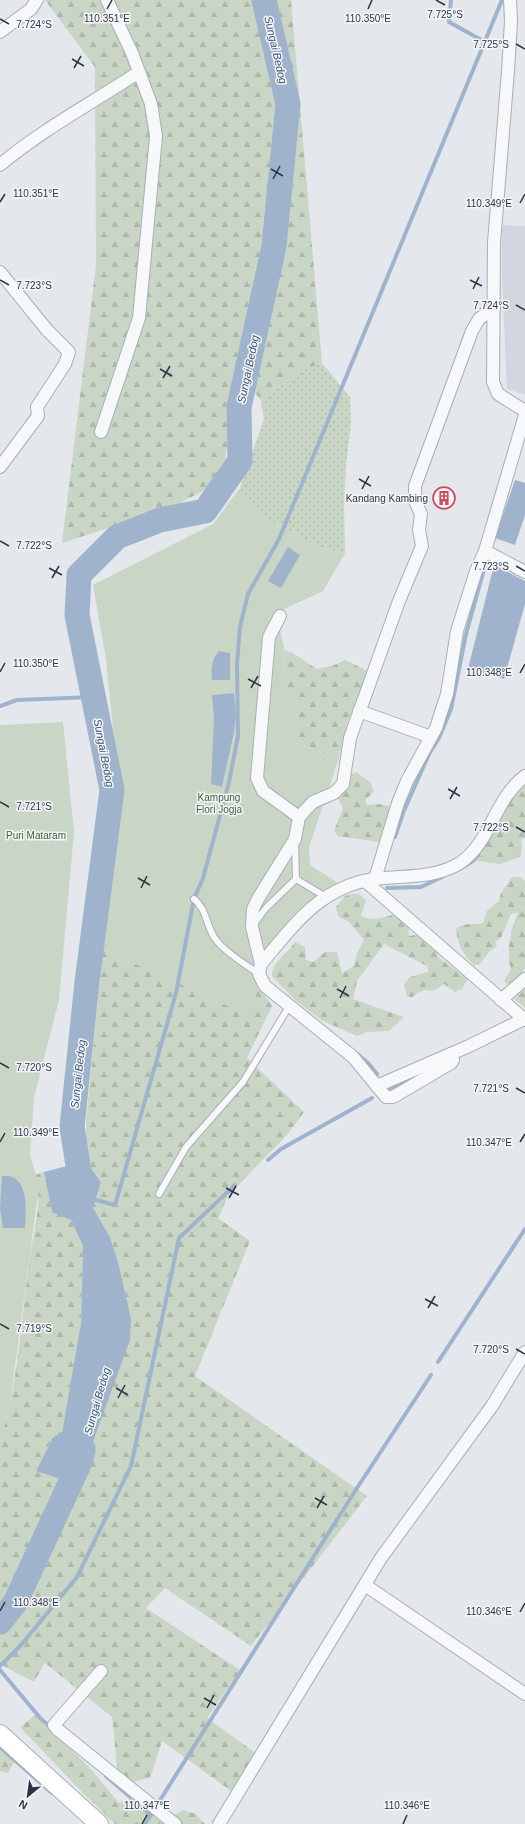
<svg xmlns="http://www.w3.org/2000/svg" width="525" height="1824" viewBox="0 0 525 1824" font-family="Arial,sans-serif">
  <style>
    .built { fill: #d2d6de }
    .grass { fill: url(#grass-dots) }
    .forest { fill: url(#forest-firs) }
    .park { fill: #c9d6c5 }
    .water { fill: #9fb4cc }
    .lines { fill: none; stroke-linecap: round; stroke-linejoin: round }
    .stream { stroke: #9fb4cc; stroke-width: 4 }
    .river { stroke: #9fb4cc; stroke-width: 25 }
    .service-casing { stroke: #a9aeb7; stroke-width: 8 }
    .minor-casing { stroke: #a9aeb7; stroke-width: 14 }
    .secondary-casing { stroke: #a9aeb7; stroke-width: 20 }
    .service { stroke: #f7f8fa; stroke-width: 6 }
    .minor { stroke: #f7f8fa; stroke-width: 12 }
    .secondary { stroke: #fff; stroke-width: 18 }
    .ticks { fill: none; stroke: #2b3445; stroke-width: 1.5 }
    .labels { text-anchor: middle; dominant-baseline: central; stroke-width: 3; stroke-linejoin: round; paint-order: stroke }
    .poi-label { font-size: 10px; fill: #2b3445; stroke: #f4f6f9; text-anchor: end }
    .park-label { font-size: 10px; fill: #3f6138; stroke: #f4f6f9 }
    .water-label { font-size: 11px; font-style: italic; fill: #34527a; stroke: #f4f6f9 }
    .ticks-label { font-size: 10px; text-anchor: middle; fill: #2b3445; stroke: #f4f6f9; stroke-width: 3; stroke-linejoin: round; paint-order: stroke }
  </style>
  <defs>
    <pattern id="grass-dots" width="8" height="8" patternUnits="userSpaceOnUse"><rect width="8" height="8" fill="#c9d6c5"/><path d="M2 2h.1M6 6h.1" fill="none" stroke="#adb8ab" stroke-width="1.8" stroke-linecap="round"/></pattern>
    <pattern id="forest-firs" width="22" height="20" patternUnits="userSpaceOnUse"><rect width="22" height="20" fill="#c9d6c5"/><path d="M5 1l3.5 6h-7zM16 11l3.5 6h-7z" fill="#adb8ab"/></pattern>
  </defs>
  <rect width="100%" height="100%" fill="#e4e7ec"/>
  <path class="built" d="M502,225L525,226V395L507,389L502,279Z"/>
  <path class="grass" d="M322,363L350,397L351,423L346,465L344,505L345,553L322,548L265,518L240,488L264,419L261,400L303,370Z"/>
  <g class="forest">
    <path d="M45,0H291L322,363L303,370L261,400L255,393H233L225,464L209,488L170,508L62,543L96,265L95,67Z"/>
    <path d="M285,651L291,652L317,669L332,666L345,660L368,671L347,724L339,758L300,745L296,711L287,688L284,666Z"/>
    <path d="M356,772L370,782L374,792L365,800L367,805L378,804L389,806L390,814L380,842L338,836L334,830L343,809L337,796L348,776Z"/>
    <path d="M525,784V838L521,840L522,847L520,857L500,864L474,860L515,792Z"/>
    <path d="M512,877H520L525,881V968L522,973L508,985L504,981L511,969L509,962V946L512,929L518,912L511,914L501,938L495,942L497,946L490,951L479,965H474C463,955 457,943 456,928C467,922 472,925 483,923L487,911L499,901L501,893Z"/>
    <path d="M353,894H359L366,901L361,915C369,922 382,918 392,915L408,924L409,936L421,934L435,946L438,957L468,979L462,989L455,992L444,984L433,991L425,990L418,993L411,998L407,996L404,984L410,977L428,972L427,966L384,944L357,981L353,999L404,1017L389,1031L367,1032L357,1036L323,1021L295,1000L272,976C273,960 286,956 295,942L305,947L306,960L313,962L325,952H337L342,973L354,966L357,953L364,940L350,923L338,916L336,907L345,896Z"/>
    <path d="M103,949L247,1014L259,987L272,1006L247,1058L304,1112L287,1135L228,1196L218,1218L250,1241L195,1376L367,1496L251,1646L165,1588L146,1608L240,1670L207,1718L257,1754L235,1794L162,1741L150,1778L119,1785L112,1717L45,1663L34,1682L0,1664V1441C18,1384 21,1322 29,1263C32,1238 44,1199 35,1175L44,1172L52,1211L71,1220L83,1246L81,1323L62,1434L53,1437L36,1471L76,1485L131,1318L118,1262L110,1237L93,1208L101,1181L86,1161V1121Z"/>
    <path d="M525,988V1008L514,999Z"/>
    <path d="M35,1715L88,1766L119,1803L132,1799L161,1822L183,1810L196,1814L205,1824H115L76,1786L20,1727Z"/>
    <path d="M0,1747L16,1759L8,1773L0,1771Z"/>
  </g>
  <g class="park">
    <path d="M240,488L265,518L322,548L345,553L323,591L276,613L285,651L284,666L287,688L296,711L300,745L339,758L309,847L310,865L341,885L255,964L259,987L248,1015L103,949L120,800L106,659L93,585L213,524Z"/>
    <path d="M63,722L74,832L59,1000L34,1097L30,1155L39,1186L9,1411L0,1441V725Z"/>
  </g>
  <g class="water">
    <path d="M515,480L525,483V515L515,545L495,538Z"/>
    <path d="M288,547L300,555L281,588L268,581Z"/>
    <path d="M494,565L525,581V604L504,679L468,669Z"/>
    <path d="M219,651L230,653V680H212C211,670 211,659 219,651Z"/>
    <path d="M234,693L236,717L234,732L222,787L211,784L214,719L212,695Z"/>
    <path d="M86,1161L101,1182L93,1208L110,1237L118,1262L131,1318L130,1340L77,1485L36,1471L53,1437L62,1433L81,1323L83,1246L71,1220L52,1212L44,1172Z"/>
    <path d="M2,1176C30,1173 26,1212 25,1228H3L0,1208Z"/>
  </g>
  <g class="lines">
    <g class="stream">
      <path d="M451,0L449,22L485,42"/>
      <path d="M0,706L17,700L93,697"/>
      <path d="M395,837L403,813L429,754L439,738L451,709L466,634L486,562"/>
      <path d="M465,866L474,860L478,853"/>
      <path d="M387,888L421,887L442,877"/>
      <path d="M356,1053L368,1063L377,1074"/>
      <path d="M388,1089L427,1071"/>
      <path d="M268,1160L281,1149L372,1098"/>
      <path d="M92,1199L115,1205L176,993L194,899L203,878L229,782L238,736L237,664L240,627L248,594L279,539L502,0"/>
      <path d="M438,1362L525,1229"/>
      <path d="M0,1666L21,1645L77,1577L131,1466L179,1238L235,1185"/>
      <path d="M0,1670L41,1719L52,1728"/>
      <path d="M0,1747L52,1793"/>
      <path d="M106,1776L151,1815"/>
      <path d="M145,1824L357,1488L431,1375"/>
    </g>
    <g class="river">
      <path d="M83,1197L72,1127L87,982L112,790L77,615L79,575L117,537L160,520L205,511L240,461L239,407L274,246L288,104L264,0"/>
      <path d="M0,1622L15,1603L80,1462L83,1451"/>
    </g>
    <g class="service-casing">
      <g id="service">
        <path d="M295,842L296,879L326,897"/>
        <path d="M194,899C206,908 206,924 214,937C223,951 245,964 259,974"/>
        <path d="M254,924L266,908L296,879"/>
        <path d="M159,1194L186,1147L243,1082L290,1005"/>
      </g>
    </g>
    <g class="minor-casing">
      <g id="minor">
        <path d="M510,0L511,21L508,71L494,243L493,382L498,394L525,411"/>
        <path d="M0,32L31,9L37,0"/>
        <path d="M0,165C43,129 92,103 139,72"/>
        <path d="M0,272L47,330L69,352L65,364L37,407L38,416L0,467"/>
        <path d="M101,432L139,318L156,136L151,104L132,53L107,0"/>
        <path d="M485,551L525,572"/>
        <path d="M280,616L269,637L257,778L263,791L299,817"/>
        <path d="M359,711L431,737"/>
        <path d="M375,879L398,803L407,781L436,728L447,694L457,631L476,571L485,551L525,415"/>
        <path d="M365,881L525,1020"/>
        <path d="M261,964L252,927L253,909L259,897L295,839L299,817L313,802L334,793L343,784L350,738L399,601L422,546L419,530L421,514L415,501V486L472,331L479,319L494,308"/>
        <path d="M501,1000L525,979"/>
        <path d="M451,1054L453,1060L451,1063L393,1097H386L353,1057L265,986L259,974L261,964C294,925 320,887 374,879C404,875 434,879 460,863C491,842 495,798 525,776"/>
        <path d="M377,1086L469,1046L524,1019"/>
        <path d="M365,1585L525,1694"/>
        <path d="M101,1671L54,1725L57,1729L175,1824"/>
        <path d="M219,1824L381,1558L492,1406L525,1352"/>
      </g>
    </g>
    <g class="secondary-casing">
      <path id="secondary" d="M0,1734L99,1824"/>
    </g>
    <use href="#service" class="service"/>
    <use href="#minor" class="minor"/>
    <use href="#secondary" class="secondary"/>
  </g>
  <path class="ticks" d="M436,0L445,5M107,9L112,0M368,9L372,0M0,19L9,24M516,44L525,49M72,59L84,66M74,68L81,56M271,169L283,176M273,179L280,166M0,202L5,194M520,203L525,194M0,280L9,285M470,280L482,286M473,289L479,277M516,305L525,310M160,369L172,376M163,378L170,366M359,479L371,486M362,489L369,476M0,541L9,546M516,566L525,571M49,568L62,575M52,578L59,566M0,672L5,663M520,673L525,664M248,679L261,686M251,688L258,676M448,789L460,796M450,799L457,787M0,802L9,807M516,827L525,832M138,878L150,885M141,888L147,876M337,989L349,996M340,998L346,986M0,1063L9,1068M516,1088L525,1093M0,1142L5,1133M520,1142L525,1134M226,1188L239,1195M229,1198L236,1186M425,1299L438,1306M428,1308L435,1296M0,1324L9,1329M516,1349L525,1354M116,1388L128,1395M118,1398L125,1385M315,1498L327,1505M317,1508L324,1496M0,1611L5,1602M520,1612L525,1603M204,1698L216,1705M207,1708L214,1695M142,1824L147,1815M403,1824L407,1815"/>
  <defs>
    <g id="building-ring" transform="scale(1.15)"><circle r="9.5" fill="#f4f6f9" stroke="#d1495b" stroke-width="1.5"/><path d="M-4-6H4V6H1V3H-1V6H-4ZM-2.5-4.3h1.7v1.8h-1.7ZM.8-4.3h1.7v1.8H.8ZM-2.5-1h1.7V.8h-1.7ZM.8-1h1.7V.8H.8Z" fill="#d1495b"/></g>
  </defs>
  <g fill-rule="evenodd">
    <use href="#building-ring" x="444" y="498"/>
  </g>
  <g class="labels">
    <g class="poi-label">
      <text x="428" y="498">Kandang Kambing</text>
    </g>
    <g class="park-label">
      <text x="219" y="797">Kampung<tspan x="219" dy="12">Flori Jogja</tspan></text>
      <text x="36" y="835">Puri Mataram</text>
    </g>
    <g class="water-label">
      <text transform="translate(276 50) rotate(77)">Sungai Bedog</text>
      <text transform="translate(248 369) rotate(-78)">Sungai Bedog</text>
      <text transform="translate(104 753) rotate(79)">Sungai Bedog</text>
      <text transform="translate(78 1074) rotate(-84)">Sungai Bedog</text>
      <text transform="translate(97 1401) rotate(-74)">Sungai Bedog</text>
    </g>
  </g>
  <g class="ticks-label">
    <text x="445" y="18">7.725°S</text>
    <text x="107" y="22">110.351°E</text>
    <text x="368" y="22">110.350°E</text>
    <text x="34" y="28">7.724°S</text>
    <text x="491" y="48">7.725°S</text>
    <text x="36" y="197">110.351°E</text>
    <text x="489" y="207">110.349°E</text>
    <text x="34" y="289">7.723°S</text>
    <text x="491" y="309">7.724°S</text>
    <text x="34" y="549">7.722°S</text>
    <text x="491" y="570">7.723°S</text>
    <text x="36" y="667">110.350°E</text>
    <text x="489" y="676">110.348°E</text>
    <text x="34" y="810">7.721°S</text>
    <text x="491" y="831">7.722°S</text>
    <text x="34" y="1071">7.720°S</text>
    <text x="491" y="1092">7.721°S</text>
    <text x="36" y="1136">110.349°E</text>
    <text x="489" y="1146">110.347°E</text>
    <text x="34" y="1332">7.719°S</text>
    <text x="491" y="1353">7.720°S</text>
    <text x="36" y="1606">110.348°E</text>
    <text x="489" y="1615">110.346°E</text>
    <text x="147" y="1809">110.347°E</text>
    <text x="407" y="1809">110.346°E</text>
  </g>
  <g transform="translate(28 1796) rotate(209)" stroke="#f4f6f9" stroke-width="3" paint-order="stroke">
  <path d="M0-3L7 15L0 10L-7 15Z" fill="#2b3445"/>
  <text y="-6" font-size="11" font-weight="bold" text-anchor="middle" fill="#2b3445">N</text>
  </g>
</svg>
